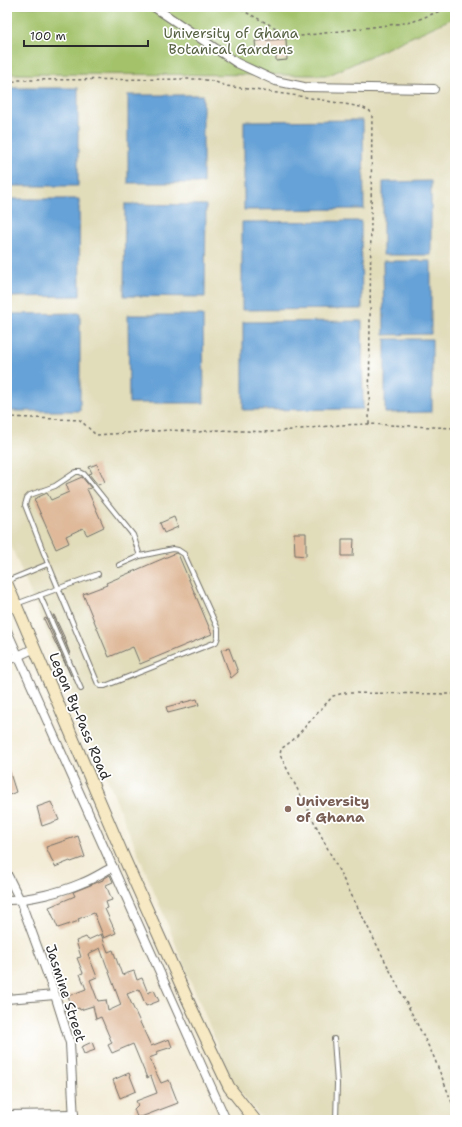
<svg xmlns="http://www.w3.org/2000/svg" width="462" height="1127" viewBox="0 0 462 1127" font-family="'Shantell Sans',sans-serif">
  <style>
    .built { fill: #e1dcba }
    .green { fill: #a3c26a; stroke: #67764a }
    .water { fill: #66a2d7; stroke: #486681 }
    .building { fill: #dfb99a; fill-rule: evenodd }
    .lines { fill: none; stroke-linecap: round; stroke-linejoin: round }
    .lane-casing { stroke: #716f67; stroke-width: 6 }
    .street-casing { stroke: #716f67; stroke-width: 10 }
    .secondary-casing { stroke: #716f67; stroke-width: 13 }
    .path { stroke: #716f67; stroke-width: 1.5; stroke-dasharray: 3 3; stroke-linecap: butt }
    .lane { stroke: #fff; stroke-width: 4 }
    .street { stroke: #fff; stroke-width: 8 }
    .secondary { stroke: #f6e9c3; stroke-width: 11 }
    .education-dot { fill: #8d6e63; stroke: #fff; stroke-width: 1.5 }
    .labels { text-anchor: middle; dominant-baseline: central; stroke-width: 3.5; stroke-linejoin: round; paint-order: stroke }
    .park-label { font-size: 14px; fill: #556041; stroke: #fff }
    .street-label { font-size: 14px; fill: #2b2b2b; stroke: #fff }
    .education-label { font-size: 14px; font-weight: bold; fill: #785e54; stroke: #fff; text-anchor: start }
  </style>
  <rect width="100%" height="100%" fill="#fff"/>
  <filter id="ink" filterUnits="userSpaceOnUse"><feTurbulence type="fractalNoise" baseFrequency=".025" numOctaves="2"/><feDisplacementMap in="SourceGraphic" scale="8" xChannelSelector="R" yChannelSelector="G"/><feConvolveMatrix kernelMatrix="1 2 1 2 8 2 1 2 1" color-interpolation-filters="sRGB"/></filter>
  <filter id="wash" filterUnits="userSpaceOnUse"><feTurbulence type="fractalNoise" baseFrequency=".012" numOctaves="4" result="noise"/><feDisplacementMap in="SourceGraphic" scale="16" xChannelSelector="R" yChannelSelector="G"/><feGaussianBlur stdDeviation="0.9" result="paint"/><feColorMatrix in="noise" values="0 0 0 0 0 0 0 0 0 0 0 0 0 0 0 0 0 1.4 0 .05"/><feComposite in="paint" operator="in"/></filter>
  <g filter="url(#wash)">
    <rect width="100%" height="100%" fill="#f3ecd7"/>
    <path class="built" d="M7,7H455V1120H263L233,1083L7,536Z"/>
    <path class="green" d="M7,7H455V17L329,75L7,74Z"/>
    <g class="water">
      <path d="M78,88V186H7V88Z"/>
      <rect x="128" y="95" width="75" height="88"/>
      <path d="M363,120L364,209L244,210V121Z"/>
      <path d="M431,181V255H383V182Z"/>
      <path d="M7,199H79L80,296L7,297Z"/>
      <path d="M125,204L206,205L205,297L124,296Z"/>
      <path d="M361,221L362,309L242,310V222Z"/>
      <path d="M383,261H431V334L384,335Z"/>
      <path d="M80,313V411H7V314Z"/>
      <path d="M128,315H203L204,403H129Z"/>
      <path d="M362,321L363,409L243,410V322Z"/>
      <path d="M385,339H432V412L385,413Z"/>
    </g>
    <g id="blocks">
      <g class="building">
        <path d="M286,39L287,60L276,61V50H256L255,41Z"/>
        <path d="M97,464L105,482L98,485L89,474L92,473L89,467Z"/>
        <path d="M82,477L91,488L87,489L104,527L87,535L83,528L66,536L69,543L56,549L34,499L47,493L51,500L69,492L66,484Z"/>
        <path d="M174,517L178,527L164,533L160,523Z"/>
        <path d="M294,533H306V556L295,555Z"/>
        <path d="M342,539H354L353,556H342Z"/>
        <path d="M176,553L178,554L212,634L140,664L133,647L109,657L83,594L107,585L106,583Z"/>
        <path d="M53,615H54L67,643H66L70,654Z"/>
        <path d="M46,618L71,676L44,619Z"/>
        <path d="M229,648L238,672L231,678L221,650Z"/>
        <path d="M197,699L199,705L168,713L166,707Z"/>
        <path d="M8,767L16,792L7,796V768Z"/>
        <path d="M51,802L59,820L42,826L37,807Z"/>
        <path d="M78,836L85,857L71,862L70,861L55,867L46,847Z"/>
        <path d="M110,875L113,882L106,885L112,900L106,902L108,908L105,909L116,933L104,938L94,913L78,919L79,921L58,928L49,907L75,896L73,892L103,880V879Z"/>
        <path d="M101,934L108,952L113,950L122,975L134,971L137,980L142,978L148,993L154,990L159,1001L146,1006L139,989L127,994L151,1046L169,1039L172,1047L156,1052L157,1055L149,1058L161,1083L169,1080L178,1103L141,1117H137L134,1109L138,1105L136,1101L157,1093L151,1076L147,1078L133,1044L112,1053L108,1045L112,1043L101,1017L96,1019L93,1006L80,1010L79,1008L73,1010L68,996L86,989L80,974L83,973L77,958L81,957L76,941L86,937L88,940ZM100,948L121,1005L108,1011L106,1000L98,1001L90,980L97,977L88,954Z"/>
        <path d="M92,1042L95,1050L84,1054L81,1047Z"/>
        <path d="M129,1073L136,1091L120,1098L113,1080Z"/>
      </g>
    </g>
  </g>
  <g filter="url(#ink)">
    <use href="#blocks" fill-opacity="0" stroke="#716f67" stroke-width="1"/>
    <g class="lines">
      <g class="lane-casing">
        <g id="lane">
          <path d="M119,565L140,556L173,549L178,550L184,554L218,629V637L216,642L105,686H101L98,684L45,556L25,505L27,498L30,495L55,486L76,472H80L84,474L133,535L140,556"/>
          <path d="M7,581L48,564"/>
          <path d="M40,595L81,689"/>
          <path d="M16,604L98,574"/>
          <path d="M334,1039L337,1084L336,1120"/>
        </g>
      </g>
      <g class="street-casing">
        <g id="street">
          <path d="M154,7L237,63L276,81L304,87L434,89"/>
          <path d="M7,631L226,1120"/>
          <path d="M7,661L35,648"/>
          <path d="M7,874L20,900L55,995L70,1043L74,1120"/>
          <path d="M7,900C30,900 61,892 82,883C93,879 103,872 113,867"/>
          <path d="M7,999L55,995"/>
          <path d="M7,1115L74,1114"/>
        </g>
      </g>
      <g class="secondary-casing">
        <path id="secondary" d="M7,584L125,860L190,1005L229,1087L255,1120"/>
      </g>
      <g class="path">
        <path d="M236,7L293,37L412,22L450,7"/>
        <path d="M7,84L18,80L199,79L213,81L226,86L299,96L361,107L370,111L372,115L369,424"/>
        <path d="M7,417L80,420L96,435L170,430L198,432L215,430L272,432L340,425L369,424L455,428"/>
        <path d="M455,694L344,693L333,696L293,740L281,749L280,755L433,1055L455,1110"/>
      </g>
      <use href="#lane" class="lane"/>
      <use href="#street" class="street"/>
      <use href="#secondary" class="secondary"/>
    </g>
  </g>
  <circle class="education-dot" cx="288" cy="809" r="4"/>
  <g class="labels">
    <g class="park-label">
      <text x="231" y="33">University of Ghana<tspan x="231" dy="16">Botanical Gardens</tspan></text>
    </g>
    <g class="street-label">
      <text transform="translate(80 716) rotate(67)">Legon By-Pass Road</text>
      <text transform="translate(66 993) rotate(72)">Jasmine Street</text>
    </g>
    <g class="education-label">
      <text x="296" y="801">University<tspan x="296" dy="16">of Ghana</tspan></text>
    </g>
  </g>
  <rect width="462" height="1127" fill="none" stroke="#fff" stroke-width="24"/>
  <path d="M24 40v6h124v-6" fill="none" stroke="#2b2b2b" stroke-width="2"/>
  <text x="30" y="40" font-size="12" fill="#2b2b2b" stroke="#ffffff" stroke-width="3" paint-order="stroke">100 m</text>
</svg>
